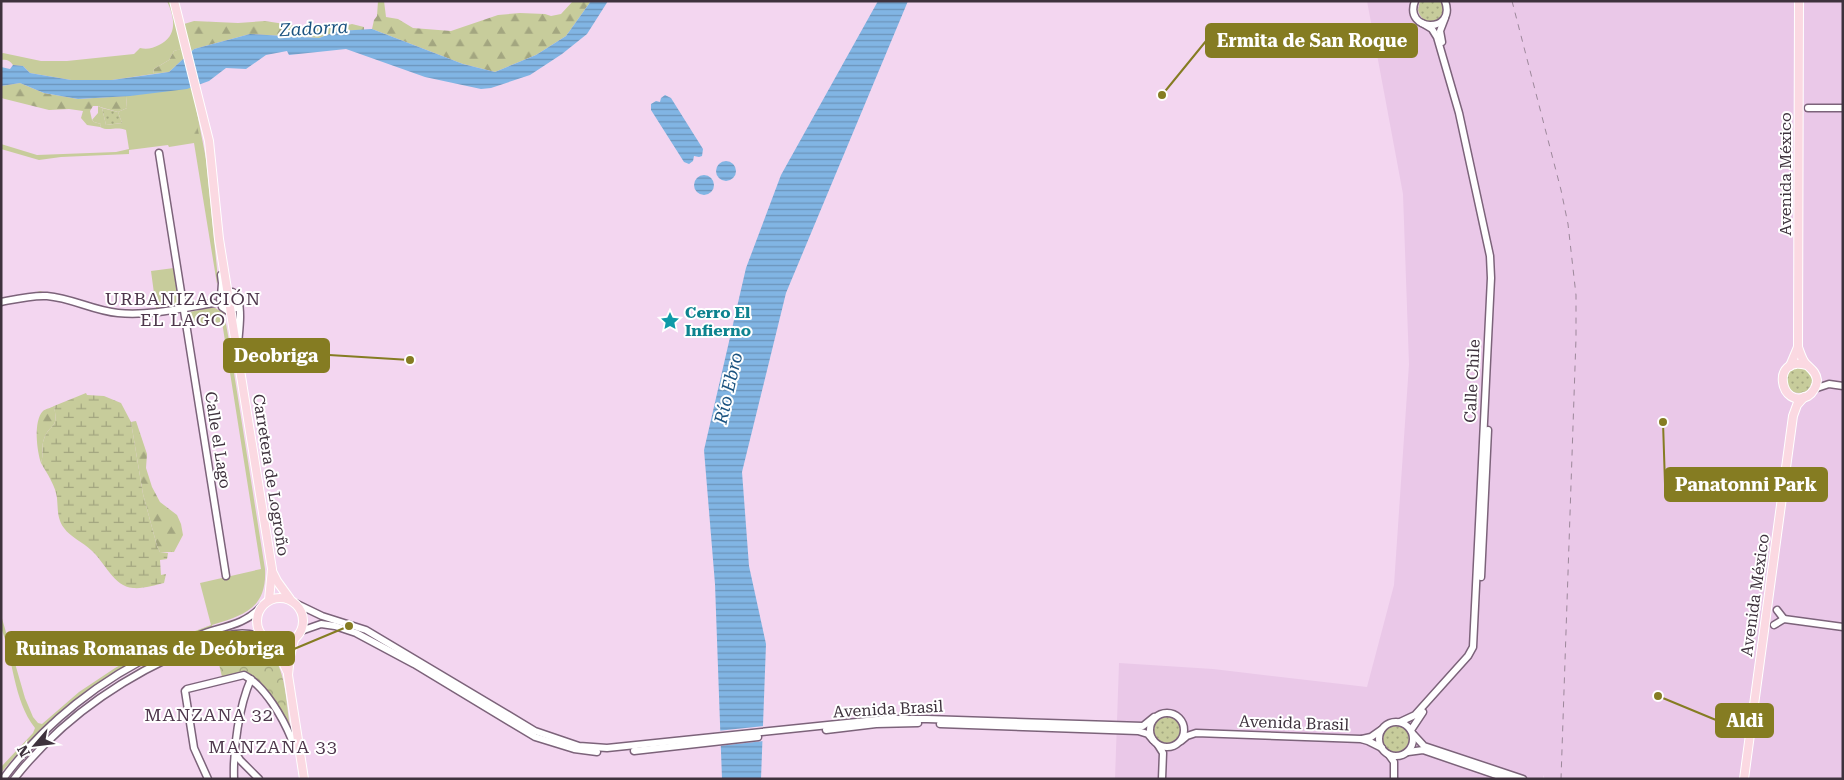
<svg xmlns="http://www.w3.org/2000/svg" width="1844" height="780" viewBox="0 0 1844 780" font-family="'Roboto Serif',serif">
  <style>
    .built { fill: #eac8e8 }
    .grass { fill: #c7cc9b }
    .forest { fill: url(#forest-firs) }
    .wetland { fill: url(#wetland-marsh) }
    .park { fill: url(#park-crowns) }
    .garden { fill: url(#garden-dots) }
    .water { fill: url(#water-rules) }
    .pier { fill: #f3d6f0 }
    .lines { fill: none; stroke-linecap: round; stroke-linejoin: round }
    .minor-casing { stroke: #7c637a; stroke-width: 9 }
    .major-casing { stroke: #fff; stroke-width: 10 }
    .minor { stroke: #fff; stroke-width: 6 }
    .major { stroke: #fbd9e2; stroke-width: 8 }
    .rail { stroke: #9d889b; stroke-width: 1; stroke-dasharray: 6 6; stroke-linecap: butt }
    .labels { text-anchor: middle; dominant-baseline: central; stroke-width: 4; stroke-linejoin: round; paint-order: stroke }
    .street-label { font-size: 16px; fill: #3e323d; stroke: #fff }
    .culture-label { font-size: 16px; font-weight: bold; fill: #0d838f; stroke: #fff; text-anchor: start }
    .water-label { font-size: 18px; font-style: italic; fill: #1b5380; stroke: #fff }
    .neighbourhood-label { font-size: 18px; letter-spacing: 1px; fill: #4e374c; stroke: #fff }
    .leader { fill: none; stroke: #857c22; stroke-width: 2 }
    .callout-dot { fill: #857c22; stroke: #fff; stroke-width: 2 }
    .callout { fill: #857c22; stroke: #857c22; stroke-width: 2 }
    .callout-label { font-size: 18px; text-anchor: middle; font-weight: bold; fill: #fff }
  </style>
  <defs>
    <pattern id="forest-firs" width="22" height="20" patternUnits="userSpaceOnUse" patternTransform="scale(1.25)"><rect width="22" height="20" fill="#c7cc9b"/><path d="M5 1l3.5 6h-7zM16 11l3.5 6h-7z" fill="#a3a680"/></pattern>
    <pattern id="wetland-marsh" width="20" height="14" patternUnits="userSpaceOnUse" patternTransform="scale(1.25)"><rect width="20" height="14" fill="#c7cc9b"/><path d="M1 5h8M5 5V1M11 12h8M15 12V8" fill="none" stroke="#a3a680"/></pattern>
    <pattern id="park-crowns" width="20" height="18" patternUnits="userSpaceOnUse" patternTransform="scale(1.25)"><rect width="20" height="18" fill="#c7cc9b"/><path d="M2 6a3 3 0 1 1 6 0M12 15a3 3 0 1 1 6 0" fill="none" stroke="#a3a680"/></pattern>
    <pattern id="garden-dots" width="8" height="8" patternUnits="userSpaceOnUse" patternTransform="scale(1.25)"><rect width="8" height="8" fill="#c7cc9b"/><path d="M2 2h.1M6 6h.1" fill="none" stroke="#a3a680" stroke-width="1.8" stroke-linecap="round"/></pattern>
    <pattern id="water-rules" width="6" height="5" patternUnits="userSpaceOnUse" patternTransform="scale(1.25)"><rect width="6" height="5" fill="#81b5e4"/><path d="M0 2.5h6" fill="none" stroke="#6b94ba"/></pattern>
  </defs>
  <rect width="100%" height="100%" fill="#f3d6f0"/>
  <path class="built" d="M1367,1H1843V779H1545L1543,775V779H1115L1119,663L1213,669L1367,687L1394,585L1409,364L1403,194Z"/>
  <g class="grass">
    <path d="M167,1H171L182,49L174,51L169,60L154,69L153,74L112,80H71L30,73L23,66L13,65C10,60 6,59 1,60V54L3,53L41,61H67L134,54L140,48C147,50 153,48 159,45C178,36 175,18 167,1Z"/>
    <path d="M192,87L206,159L218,279L217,284L194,143L169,147L168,145L129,150V154L61,157L39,160L1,149V144L37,155L116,152L129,149L126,130C115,126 109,132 100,127L101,124L94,122L92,120L98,113V106L102,108L106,125L122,123L118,112L127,108L126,96Z"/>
    <path d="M174,268L178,303L156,308V311C138,312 120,313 102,310C89,307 76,301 62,298C43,293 20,296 1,301C11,294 28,296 40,291L107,309L148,310L156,308L151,271Z"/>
    <path d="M210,308H215L224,313L228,335L265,569C267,608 245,615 212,625L213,627C191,635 169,643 149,653C91,681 42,723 1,773V767L33,733L35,728C13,700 14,660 1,628V615L25,698L33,717L38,723L42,724L79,692L115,668L158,645L211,625L200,583L261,569L222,322L190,326L189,312Z"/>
  </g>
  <g class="forest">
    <path d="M378,1H384L386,17L398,19L413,28L451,31L498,15L520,13L545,14L551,16L561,14L573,1H591L566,36L536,55L495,72L463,64L372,29L374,20L377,16Z"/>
    <path d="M194,21L238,23L265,21L304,27L337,22L344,26L352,24L364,27V30L338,31L319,38L250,34L194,49L169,72L153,74L154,69L169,60L174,51L190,46L184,24Z"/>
    <path d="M20,83L44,93L78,99L126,96L127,108L118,112L100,107L99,106H93L90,111L92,120L94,122L101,124L100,127L87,125L81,118L83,111L69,109L49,110L1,98V86Z"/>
    <path d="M195,115L200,140L197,141L192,138L190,129L191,116Z"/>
    <path d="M54,406C59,431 50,422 44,439C41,446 44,454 41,463C37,451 33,421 43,411C45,409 51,408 54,406Z"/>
    <path d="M136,421L147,454L146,468L152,487L160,502L177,515L181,524L183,535L174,552H160L157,546L143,494L131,422Z"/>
  </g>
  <path class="wetland" d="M86,393L87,395L104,396L121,403L131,422L143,494L157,546L160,552L168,553L167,559L160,560L161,575L166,574L164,583C155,585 143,589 133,588C114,587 104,561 91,550C83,542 70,537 64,528C57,519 58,509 57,498C56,487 47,473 41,463C44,454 41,446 44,439C50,422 59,431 54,406Z"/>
  <path class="park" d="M240,640C287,641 284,691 290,726H287L249,674L241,673L222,677L215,647Z"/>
  <g class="garden">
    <path d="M1420,1H1441C1450,21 1423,31 1418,10Z"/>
    <path d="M102,108L118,112L122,123L106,125Z"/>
    <circle cx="1799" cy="380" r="13"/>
    <circle cx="1167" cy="730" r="13"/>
    <circle cx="1396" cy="739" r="13"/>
  </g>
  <g class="water">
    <path d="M591,1H608L587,34L562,54L530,75L491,88L481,89L425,77L346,49L289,55L287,51L266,55L246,69L226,68L209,81L187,89L130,96L78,99L44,93L20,83L1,86V67L10,69L13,65L23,66L30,73L71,80H112L169,72L194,49L250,34L319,38L338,31L372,29L463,64L495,72L536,55L566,36Z"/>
    <path d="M878,1H908L786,293L742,472L749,566L766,644L761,779H722L715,584L704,450L746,268L781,175Z"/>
    <path d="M665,95L671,98L703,149L702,156L699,157L694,156L693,161L689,164L684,162L651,110V104L656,101L660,102L661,98Z"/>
    <circle cx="726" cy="171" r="10"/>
    <circle cx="704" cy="185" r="10"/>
  </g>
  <path class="pier" d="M765,726V741L718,746L717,731Z"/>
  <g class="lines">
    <g class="minor-casing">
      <g id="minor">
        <path d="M1415,1C1403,32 1457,34 1445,1"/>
        <path d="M1442,42L1440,31L1445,18"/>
        <path d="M1808,108H1843"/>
        <path d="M159,153L226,576"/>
        <path d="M221,297L222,283L221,275"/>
        <path d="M1,302C16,299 32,295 47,296C72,298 94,311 118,313C150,316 183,308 214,303"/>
        <path d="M238,345C239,330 242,313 238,299C235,288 224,291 220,299L222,307L228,311L236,308L238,302"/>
        <path d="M1814,389L1829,384L1843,386"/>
        <path d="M1481,577L1488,430"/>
        <path d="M295,603L322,616L366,630L535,731L579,746L607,748L886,719H927L1143,726L1154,717"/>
        <path d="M1777,610L1784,619"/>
        <path d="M1774,625L1784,619L1843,627"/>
        <path d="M301,631L321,624L335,626L356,633L414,664L535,737L574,749L597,752"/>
        <circle cx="1167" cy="730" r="17"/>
        <circle cx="1396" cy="739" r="17"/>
        <path d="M1400,722L1415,715L1468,656L1473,647L1491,278L1490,256L1459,113L1437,37L1432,29L1422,23"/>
        <path d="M940,724L1138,731L1148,734L1153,740"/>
        <path d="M826,730L876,724L918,723"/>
        <path d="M1411,730L1423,712"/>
        <path d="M1413,734L1424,746L1523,779"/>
        <path d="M1362,739L1371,737L1381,730"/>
        <path d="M1181,741L1187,736L1196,733L1361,739L1368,741L1382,748"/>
        <path d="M1158,745L1163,753L1162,779"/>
        <path d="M634,751L758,737"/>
        <path d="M235,752L240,760L259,779"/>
        <path d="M1408,752L1423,750L1508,779"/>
        <path d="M1389,755L1394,762V779"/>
        <path d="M3,779C44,723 102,678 165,649C179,643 194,637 208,632C228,626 247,623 262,606"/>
        <path d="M14,779C61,719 124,676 194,647C210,641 231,631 249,634C255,635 261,638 267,640"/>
        <path d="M208,779L194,748L185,691L187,689L244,675C265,686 283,718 292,740L299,742"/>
        <path d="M234,779C233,749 239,706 251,679"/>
      </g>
    </g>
    <g class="major-casing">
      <g id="major">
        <path d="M174,1L209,141L219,239L272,569L269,600"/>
        <path d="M1798,347C1800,352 1802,360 1806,364C1811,369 1816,372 1817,380C1817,386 1813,393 1808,396C1780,411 1770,355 1806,365"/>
        <path d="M1790,366L1798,347L1799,1"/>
        <path d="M272,571L277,581L290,599"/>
        <circle cx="280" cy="621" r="23"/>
        <path d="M294,640L290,656L288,675L304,779"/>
        <path d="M269,642L280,656L287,671"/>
        <path d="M1744,779L1793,416L1797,405L1804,397"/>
      </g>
    </g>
    <use href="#minor" class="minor"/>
    <use href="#major" class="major"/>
    <path class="rail" d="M1512,1L1561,190L1568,224L1576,295V338L1561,779"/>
  </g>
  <defs>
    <g id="sight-bare" transform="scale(1.5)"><path d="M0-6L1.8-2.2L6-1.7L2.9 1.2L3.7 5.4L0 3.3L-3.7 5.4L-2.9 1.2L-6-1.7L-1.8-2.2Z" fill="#0f9aa8" stroke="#fff" stroke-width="2.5" paint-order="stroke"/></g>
  </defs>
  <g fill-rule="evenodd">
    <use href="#sight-bare" x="670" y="321"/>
  </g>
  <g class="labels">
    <g class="street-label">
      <text transform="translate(1785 174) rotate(-90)">Avenida México</text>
      <text transform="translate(1472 381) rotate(-87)">Calle Chile</text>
      <text transform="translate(218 440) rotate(81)">Calle el Lago</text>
      <text transform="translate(271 475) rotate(81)">Carretera de Logroño</text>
      <text transform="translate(1755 595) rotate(-82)">Avenida México</text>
      <text transform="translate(888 709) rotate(-3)">Avenida Brasil</text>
      <text transform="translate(1294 723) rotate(2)">Avenida Brasil</text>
    </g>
    <g class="culture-label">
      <text x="685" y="312">Cerro El<tspan x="685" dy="18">Infierno</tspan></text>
    </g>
    <g class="water-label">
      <text transform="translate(314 28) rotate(-3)">Zadorra</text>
      <text transform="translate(728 388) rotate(-77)">Río Ebro</text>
    </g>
    <g class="neighbourhood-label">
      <text x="183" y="298">URBANIZACIÓN<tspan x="183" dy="21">EL LAGO</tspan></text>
      <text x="209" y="714">MANZANA 32</text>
      <text x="273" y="746">MANZANA 33</text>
    </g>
  </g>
  <path class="leader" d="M1162 95L1206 41M410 360L329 355M1663 422L1665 484M349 626L294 649M1658 696L1716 720"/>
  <g class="callout-dot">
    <circle cx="1162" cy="95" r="5"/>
    <circle cx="410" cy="360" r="5"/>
    <circle cx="1663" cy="422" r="5"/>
    <circle cx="349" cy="626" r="5"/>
    <circle cx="1658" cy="696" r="5"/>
  </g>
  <g class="callout">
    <rect x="1206" y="24" width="211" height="33" rx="5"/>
    <rect x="224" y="339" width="105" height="33" rx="5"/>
    <rect x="1665" y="468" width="162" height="33" rx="5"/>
    <rect x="6" y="632" width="288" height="33" rx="5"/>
    <rect x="1716" y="704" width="57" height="33" rx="5"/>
  </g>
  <g class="callout-label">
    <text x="1312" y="47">Ermita de San Roque</text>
    <text x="276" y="362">Deobriga</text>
    <text x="1746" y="491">Panatonni Park</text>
    <text x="150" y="655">Ruinas Romanas de Deóbriga</text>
    <text x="1745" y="727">Aldi</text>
  </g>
  <rect width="1844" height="780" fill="none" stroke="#3e323d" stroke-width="5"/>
  <g transform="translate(35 745) rotate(242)" stroke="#ffffff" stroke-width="4" paint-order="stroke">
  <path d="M0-4L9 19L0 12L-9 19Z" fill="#3e323d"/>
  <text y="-8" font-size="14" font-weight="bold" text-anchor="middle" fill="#3e323d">N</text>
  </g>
</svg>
